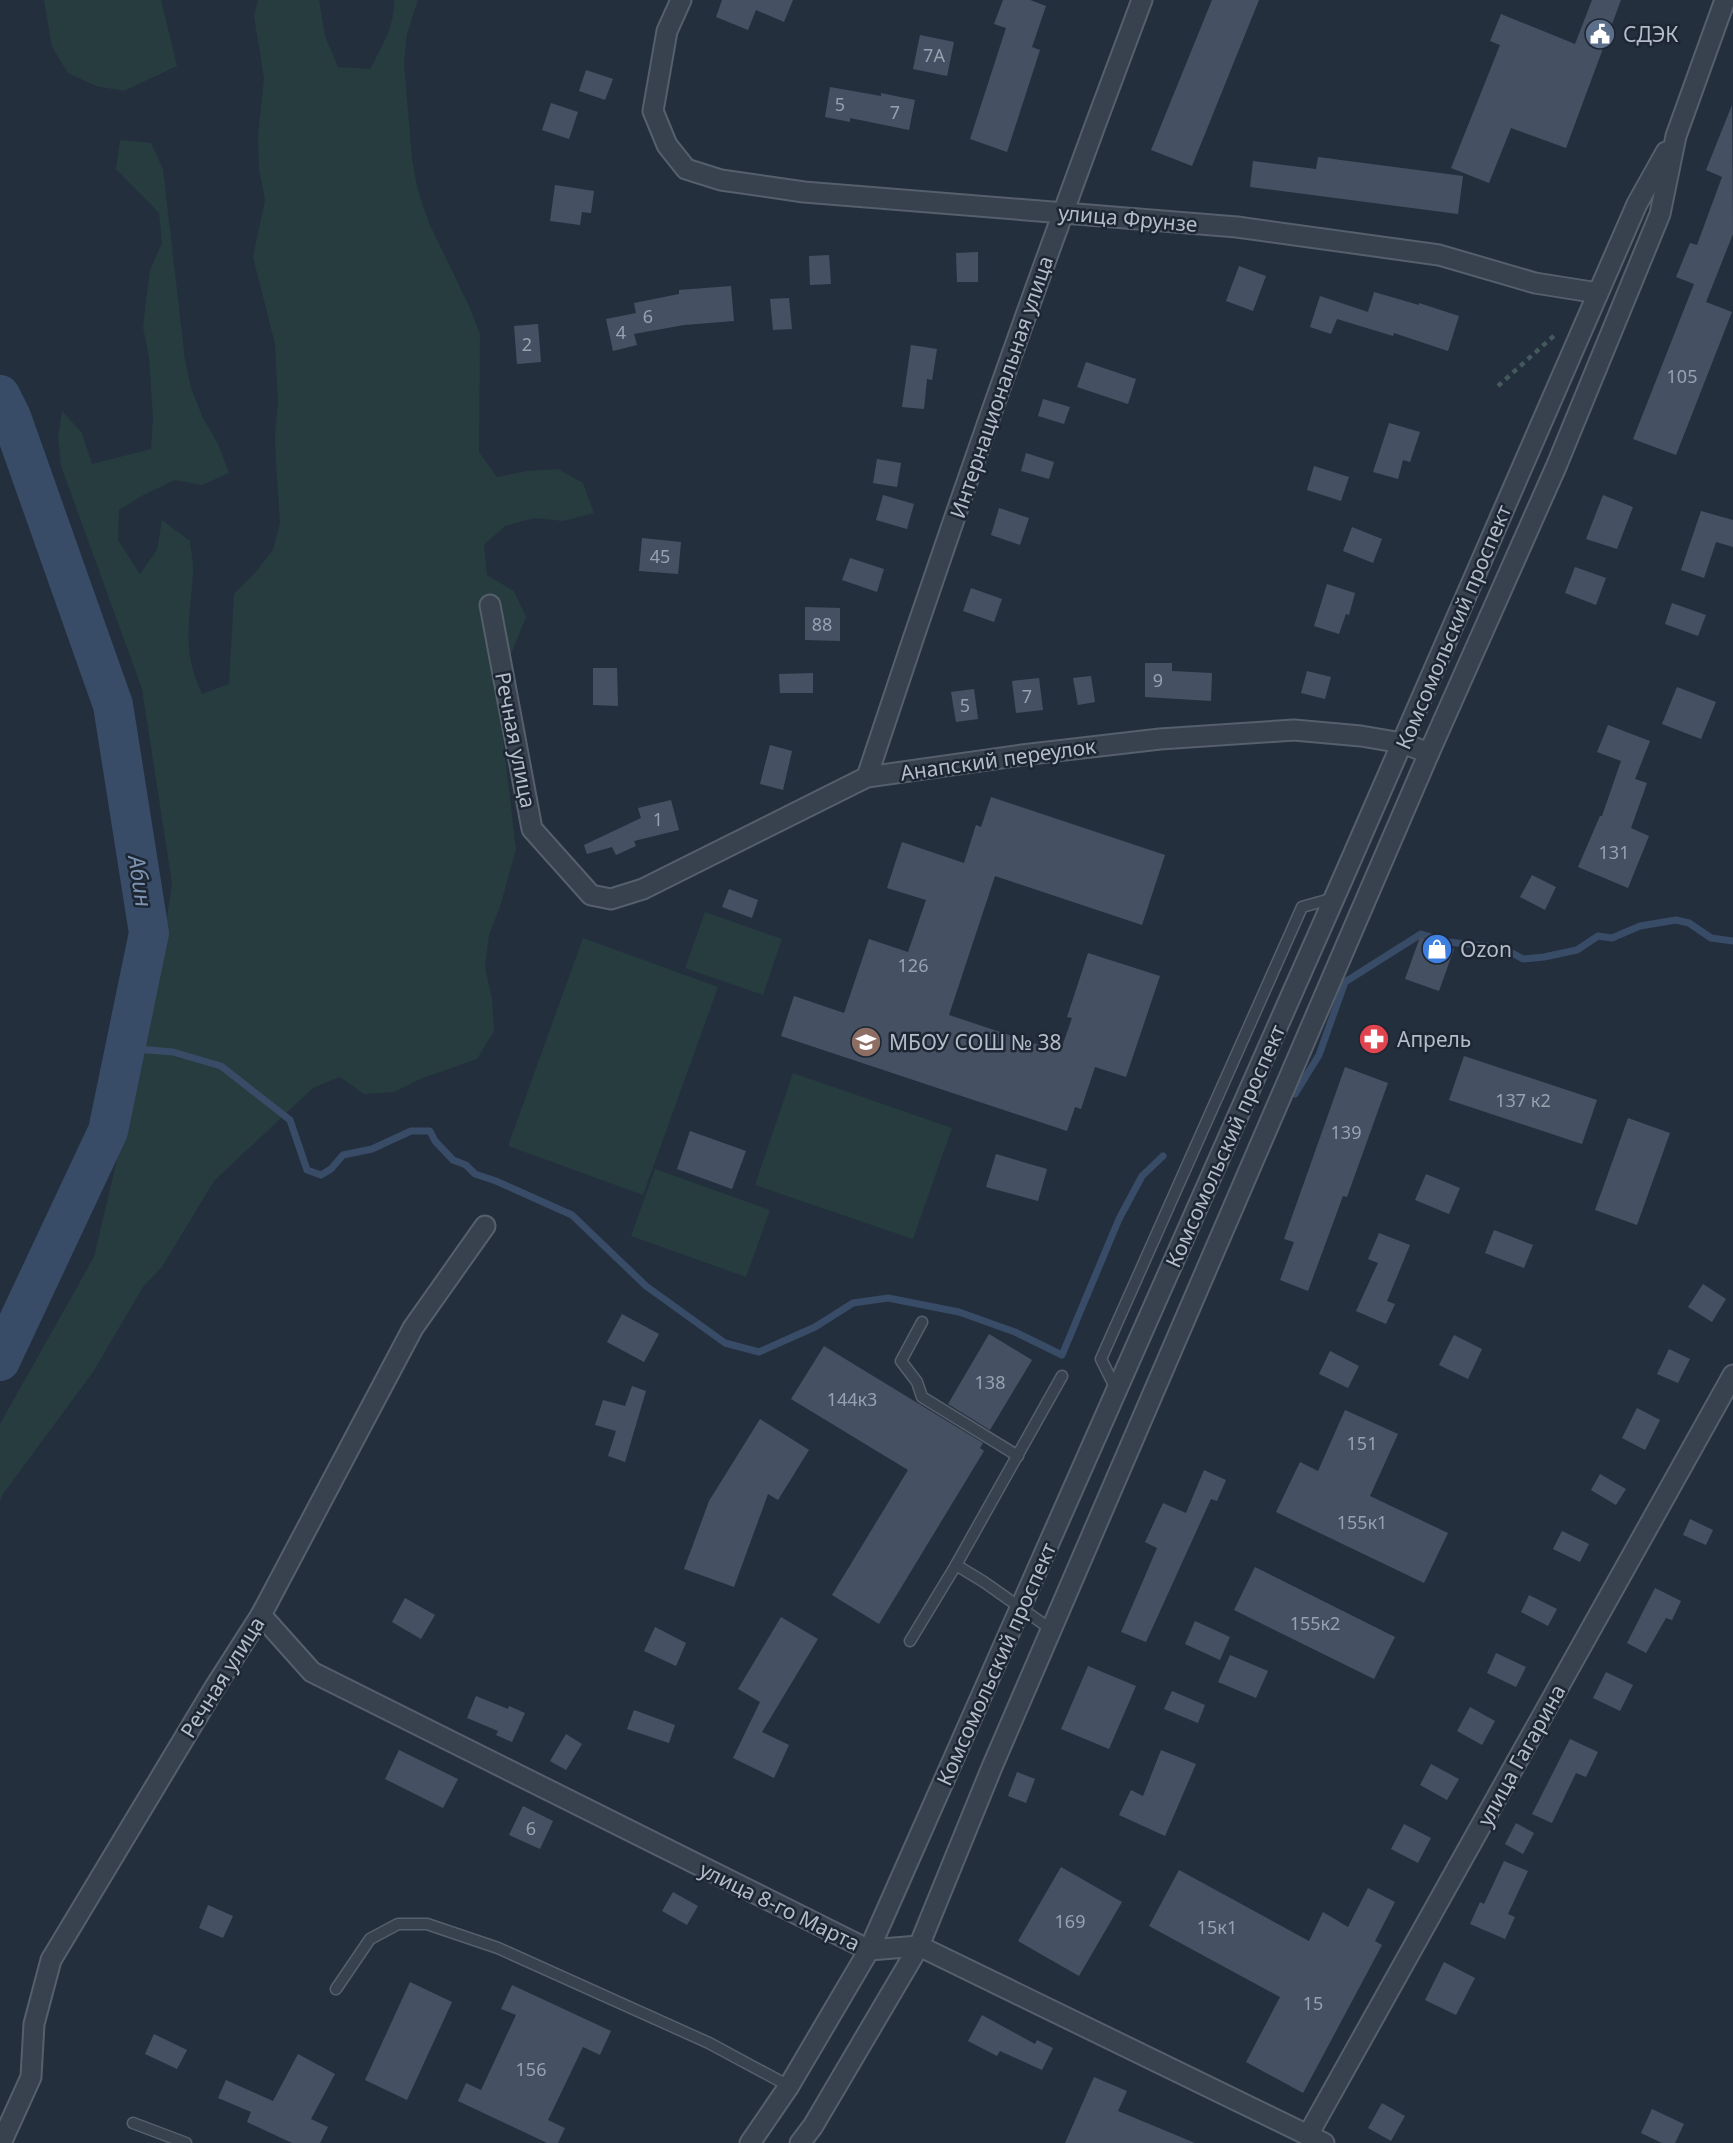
<svg xmlns="http://www.w3.org/2000/svg" width="1733" height="2143" viewBox="0 0 1733 2143" font-family="'Noto Sans',sans-serif">
  <style>
    .green { fill: #263c3f }
    .lines { fill: none; stroke-linecap: round; stroke-linejoin: round }
    .stream { stroke: #394c67; stroke-width: 7 }
    .river { stroke: #394c67; stroke-width: 40 }
    .building { fill: #455162 }
    .service-casing { stroke: #565f6c; stroke-width: 13 }
    .minor-casing { stroke: #565f6c; stroke-width: 23 }
    .path { stroke: #44595c; stroke-width: 4.5; stroke-dasharray: 5 5; stroke-linecap: butt }
    .service { stroke: #38414e; stroke-width: 10 }
    .minor { stroke: #38414e; stroke-width: 19 }
    .labels { text-anchor: middle; dominant-baseline: central; stroke-width: 5; stroke-linejoin: round; paint-order: stroke }
    .number-label { font-size: 18px; fill: #98a1af }
    .poi-label { font-size: 21px; fill: #b4bcc9; stroke: #1d2633; text-anchor: start }
    .street-label { font-size: 21px; fill: #b4bcc9; stroke: #1d2633 }
    .water-label { font-size: 23px; font-style: italic; fill: #7c92b1; stroke: #1d2633 }
  </style>
  <rect width="100%" height="100%" fill="#242f3e"/>
  <g class="green">
    <path d="M44,0H161L177,66L124,91L96,86L68,73L52,47Z"/>
    <path d="M258,0H319L325,36L338,67L370,69C382,47 395,25 394,0H418L407,34L404,63L412,159L418,191L429,223L469,306L480,334L479,452L497,477L527,471L558,469L583,483L594,513L563,521L534,518L505,526L484,545L487,575L514,591L526,617L497,689L516,849L500,907L489,935L485,967L492,999L494,1031L477,1059L420,1079L394,1092L364,1094L340,1077L313,1088L214,1181L162,1267L143,1287L93,1372L3,1494L0,1502V1424L94,1257L155,999L172,883L142,689L61,466L58,438L62,411L82,433L92,464L151,449L153,418L149,357L143,327L150,270L162,243L159,213L116,169L120,140L151,143L163,169L185,360L191,388L203,418L218,444L229,473L202,485L175,480L145,494L119,510L118,540L140,574L157,550L162,520L190,541C191,552 194,563 193,574C190,621 181,649 202,694L229,684L234,594L254,574L273,550L280,523L276,462L275,432L278,403L275,344L253,257L265,200L259,169L258,136L264,78L254,16Z"/>
    <path d="M705,912L782,939L763,995L685,968Z"/>
    <path d="M583,938L718,987L643,1195L508,1146Z"/>
    <path d="M793,1073L952,1128L913,1239L755,1185Z"/>
    <path d="M655,1169L770,1210L746,1277L631,1236Z"/>
  </g>
  <g class="lines">
    <g class="stream">
      <path d="M125,1048L173,1052L221,1066L290,1120L307,1170L321,1175L331,1169L343,1155L372,1149L411,1131H430L435,1141L453,1160L466,1165L475,1174L496,1181L572,1215L646,1286L725,1343L759,1352L815,1327L853,1303L888,1298L959,1312L1015,1332L1062,1355L1119,1219L1142,1176L1163,1156"/>
      <path d="M1295,1094L1319,1055L1345,982L1421,934L1448,942L1503,948L1523,959L1544,957L1577,950L1598,936L1612,938L1640,926L1676,920L1689,923L1711,938L1733,941"/>
    </g>
    <path class="river" d="M0,395L11,417L113,705L149,933L108,1131L0,1361"/>
  </g>
  <g class="building">
    <path d="M722,0H793L784,22L756,10L748,30L716,17Z"/>
    <path d="M1003,0H1030L1046,6L1032,47L1040,50L1007,152L970,139L1006,28L994,24Z"/>
    <path d="M1212,0H1259L1192,166L1151,150Z"/>
    <path d="M1592,0H1621L1566,148L1511,128L1489,183L1451,168L1500,45L1490,41L1501,14L1575,44Z"/>
    <path d="M920,35L954,42L947,76L913,69Z"/>
    <path d="M586,70L613,79L605,100L579,91Z"/>
    <path d="M830,87L881,96V93L915,100L909,130L850,118V122L825,117Z"/>
    <path d="M551,103L578,112L569,139L542,130Z"/>
    <path d="M1732,105L1733,234L1706,302L1732,312L1676,455L1633,439L1694,284L1676,277L1690,243L1697,245L1722,177L1706,170Z"/>
    <path d="M1318,157L1463,176L1458,214L1250,187L1253,161L1316,169Z"/>
    <path d="M555,185L594,191L591,213L582,212L580,225L550,221Z"/>
    <path d="M978,252V282H957L956,253Z"/>
    <path d="M829,255L831,284L810,285L809,256Z"/>
    <path d="M1239,266L1266,276L1253,311L1226,301Z"/>
    <path d="M731,286L734,321L684,325L634,334L637,345L613,351L606,319L636,313L634,303L679,294V290Z"/>
    <path d="M1374,292L1419,305V303L1459,316L1448,351L1394,333L1393,336L1337,319L1331,334L1310,327L1320,296L1368,312Z"/>
    <path d="M789,298L792,329L773,330L770,299Z"/>
    <path d="M538,324L541,362L517,364L514,326Z"/>
    <path d="M911,345L937,349L932,380L927,379L924,409L902,407Z"/>
    <path d="M1086,362L1136,379L1128,404L1077,387Z"/>
    <path d="M1043,399L1070,407L1064,424L1038,416Z"/>
    <path d="M1389,423L1420,432L1410,462L1403,460L1398,479L1373,472Z"/>
    <path d="M1026,453L1054,462L1049,479L1021,471Z"/>
    <path d="M877,459L901,463L897,487L873,483Z"/>
    <path d="M1314,466L1349,477L1341,501L1307,490Z"/>
    <path d="M883,495L914,504L907,529L876,520Z"/>
    <path d="M1603,495L1633,507L1617,549L1586,539Z"/>
    <path d="M999,508L1029,518L1020,545L991,535Z"/>
    <path d="M1701,511L1733,520V547L1716,542L1704,578L1681,570Z"/>
    <path d="M1352,527L1382,539L1373,563L1343,551Z"/>
    <path d="M642,538L681,542L678,574L639,571Z"/>
    <path d="M850,558L884,569L877,592L842,580Z"/>
    <path d="M1575,567L1606,578L1596,605L1565,593Z"/>
    <path d="M1327,584L1355,593L1349,615L1346,614L1339,634L1314,626Z"/>
    <path d="M971,588L1002,599L994,622L963,611Z"/>
    <path d="M1672,603L1706,615L1698,636L1665,624Z"/>
    <path d="M805,607L840,608V641L805,640Z"/>
    <path d="M1145,663H1172V671L1212,673L1211,701L1145,697Z"/>
    <path d="M593,668H617L618,706L593,705Z"/>
    <path d="M1307,671L1331,677L1325,699L1301,693Z"/>
    <path d="M813,673V693H780L779,674Z"/>
    <path d="M1091,676L1095,702L1078,705L1073,678Z"/>
    <path d="M1039,678L1043,710L1016,713L1012,681Z"/>
    <path d="M1677,687L1716,702L1701,739L1662,724Z"/>
    <path d="M974,689L978,719L956,722L951,692Z"/>
    <path d="M1608,725L1650,741L1635,779L1647,783L1631,828L1649,836L1628,888L1578,867L1600,816H1602L1621,761L1597,752Z"/>
    <path d="M770,745L792,751L783,790L760,784Z"/>
    <path d="M991,797L1165,855L1142,925L995,876L949,1015L1060,1052L1072,1018L1067,1017L1088,953L1160,976L1126,1077L1095,1067L1081,1109L1075,1107L1067,1131L781,1036L794,996L844,1013L869,939L908,952L926,900L887,888L902,842L964,863L976,825L981,827Z"/>
    <path d="M671,800L679,830L634,841L636,846L616,855L612,847L587,854L584,845L641,818L638,808Z"/>
    <path d="M1532,875L1556,887L1545,910L1520,897Z"/>
    <path d="M729,889L758,900L752,918L722,907Z"/>
    <path d="M1420,937L1454,949L1439,991L1405,979Z"/>
    <path d="M1464,1056L1597,1100L1582,1144L1449,1100Z"/>
    <path d="M1345,1067L1388,1083L1347,1197L1343,1196L1308,1291L1280,1280L1294,1242L1284,1239Z"/>
    <path d="M1628,1118L1670,1133L1637,1225L1595,1210Z"/>
    <path d="M690,1131L746,1151L732,1189L677,1169Z"/>
    <path d="M996,1154L1047,1169L1038,1201L986,1187Z"/>
    <path d="M1426,1174L1460,1188L1449,1214L1415,1200Z"/>
    <path d="M1494,1230L1533,1245L1524,1268L1485,1253Z"/>
    <path d="M1379,1233L1410,1245L1387,1301L1395,1304L1386,1324L1356,1311L1378,1263L1368,1259Z"/>
    <path d="M1703,1284L1726,1299L1712,1322L1688,1307Z"/>
    <path d="M622,1314L659,1334L644,1362L607,1342Z"/>
    <path d="M989,1334L1032,1360L990,1430L948,1404Z"/>
    <path d="M1454,1335L1482,1349L1468,1379L1439,1365Z"/>
    <path d="M824,1346L983,1443L980,1448L984,1451L879,1624L832,1595L908,1470L791,1399Z"/>
    <path d="M1669,1349L1690,1359L1678,1383L1657,1374Z"/>
    <path d="M1330,1351L1359,1366L1348,1388L1319,1374Z"/>
    <path d="M632,1386L646,1391L625,1462L608,1456L616,1431L595,1425L603,1400L625,1406Z"/>
    <path d="M1637,1408L1660,1420L1645,1450L1622,1438Z"/>
    <path d="M1345,1410L1398,1434L1370,1496L1448,1533L1424,1583L1276,1512L1300,1462L1318,1471Z"/>
    <path d="M760,1419L809,1450L778,1500L768,1494L734,1587L684,1569L709,1501Z"/>
    <path d="M1204,1470L1226,1480L1217,1501L1211,1499L1146,1642L1121,1632L1157,1548L1145,1542L1163,1503L1186,1513Z"/>
    <path d="M1600,1474L1626,1489L1616,1505L1591,1490Z"/>
    <path d="M1690,1519L1713,1530L1706,1545L1683,1535Z"/>
    <path d="M1562,1531L1589,1544L1580,1562L1553,1549Z"/>
    <path d="M1255,1567L1395,1637L1374,1679L1234,1610Z"/>
    <path d="M1655,1588L1681,1601L1672,1620L1666,1618L1646,1653L1627,1643Z"/>
    <path d="M1529,1595L1557,1609L1548,1626L1521,1612Z"/>
    <path d="M405,1598L435,1615L421,1639L392,1622Z"/>
    <path d="M781,1617L818,1639L762,1732L789,1745L774,1778L733,1758L760,1702L738,1689Z"/>
    <path d="M1195,1621L1230,1637L1220,1660L1185,1644Z"/>
    <path d="M655,1627L686,1643L676,1666L644,1651Z"/>
    <path d="M1496,1653L1526,1667L1516,1687L1487,1673Z"/>
    <path d="M1230,1655L1268,1671L1256,1698L1218,1682Z"/>
    <path d="M1088,1666L1136,1686L1109,1749L1061,1729Z"/>
    <path d="M1606,1672L1633,1685L1620,1711L1593,1698Z"/>
    <path d="M1172,1691L1205,1705L1198,1723L1164,1709Z"/>
    <path d="M476,1696L508,1709L509,1706L525,1713L512,1742L496,1735L498,1731L467,1718Z"/>
    <path d="M1470,1707L1495,1721L1482,1745L1457,1731Z"/>
    <path d="M634,1710L675,1725L669,1743L627,1729Z"/>
    <path d="M566,1734L582,1744L566,1770L550,1761Z"/>
    <path d="M1570,1739L1598,1752L1586,1777L1576,1773L1552,1823L1532,1814Z"/>
    <path d="M399,1750L458,1779L443,1808L385,1779Z"/>
    <path d="M1161,1750L1196,1764L1165,1836L1119,1815L1131,1790L1143,1796Z"/>
    <path d="M1431,1764L1459,1779L1447,1800L1420,1785Z"/>
    <path d="M1017,1772L1035,1779L1026,1803L1008,1796Z"/>
    <path d="M523,1806L553,1821L540,1849L509,1835Z"/>
    <path d="M1516,1823L1534,1833L1523,1854L1505,1844Z"/>
    <path d="M1404,1824L1431,1838L1418,1863L1391,1849Z"/>
    <path d="M1504,1861L1528,1871L1508,1914L1515,1917L1505,1939L1470,1924L1480,1902L1484,1904Z"/>
    <path d="M1061,1867L1122,1902L1079,1976L1018,1941Z"/>
    <path d="M1179,1870L1309,1941L1323,1912L1348,1927L1368,1888L1395,1902L1375,1941L1382,1945L1303,2093L1246,2062L1280,1997L1149,1926Z"/>
    <path d="M673,1892L698,1906L687,1925L662,1911Z"/>
    <path d="M208,1905L233,1916L223,1938L199,1928Z"/>
    <path d="M1444,1962L1475,1978L1456,2015L1425,2000Z"/>
    <path d="M410,1982L452,2002L407,2100L365,2080Z"/>
    <path d="M512,1985L611,2031L600,2055L583,2047L548,2120L565,2128L558,2143H547L458,2101L466,2083L481,2090L516,2015L501,2009Z"/>
    <path d="M982,2015L1035,2044L1037,2040L1053,2048L1042,2070L1000,2051L997,2056L968,2041Z"/>
    <path d="M154,2034L187,2050L177,2069L145,2054Z"/>
    <path d="M298,2054L335,2074L311,2119L328,2127L320,2143H292L247,2122L251,2112L218,2098L226,2080L273,2101Z"/>
    <path d="M1094,2077L1127,2091L1118,2111L1195,2143H1065Z"/>
    <path d="M1382,2103L1405,2116L1391,2141L1368,2128Z"/>
    <path d="M1652,2109L1684,2124L1675,2143H1662L1641,2133Z"/>
  </g>
  <g class="lines">
    <g class="service-casing">
      <g id="service">
        <path d="M922,1322L901,1361L917,1382L922,1397L1018,1456"/>
        <path d="M1117,1391L1101,1359L1302,907L1334,898"/>
        <path d="M956,1565L1062,1376"/>
        <path d="M910,1641L956,1565L984,1582L1052,1630"/>
        <path d="M336,1989L370,1939L398,1924H427L498,1948L709,2043L789,2086"/>
        <path d="M133,2123L186,2143"/>
      </g>
    </g>
    <g class="minor-casing">
      <g id="minor">
        <path d="M681,0L667,31L653,111L667,145L686,169L721,180L804,192L1237,227L1439,255L1535,283L1598,293"/>
        <path d="M490,605L532,829L591,895L611,899L643,889L867,777L1022,755L1160,739L1294,730L1361,736L1402,743L1429,753"/>
        <path d="M867,777C953,516 1045,257 1142,0"/>
        <path d="M261,1615L312,1672L869,1950L919,1946L1324,2143"/>
        <path d="M1308,2135L1733,1375"/>
        <path d="M1,2143L31,2077L34,2024L51,1960L215,1687L261,1615L413,1328L485,1226"/>
        <path d="M750,2143L789,2086L869,1950L1340,885L1637,204L1666,152"/>
        <path d="M800,2143L813,2126L919,1946L992,1767L1429,753L1556,467L1660,214L1676,136L1725,0"/>
      </g>
    </g>
    <path class="path" d="M1498,386L1557,333"/>
    <use href="#service" class="service"/>
    <use href="#minor" class="minor"/>
  </g>
  <defs>
    <g id="civic-disc" transform="scale(1.575)"><circle r="9.5" fill="#5c6f8a" stroke="#1d2633"/><path d="M-.6-6.5H3V-4.5H.6V-3L4-1V1h2V6H-6V1h2V-1L-.6-3ZM-1.2 2.5V6h2.4V2.5Z" fill="#fff"/></g>
    <g id="shop-disc" transform="scale(1.575)"><circle r="9.5" fill="#3f7fe0" stroke="#1d2633"/><path d="M-5-2.5h2.3a2.7 3.5 0 0 1 5.4 0H5L5.5 6h-11ZM-1.5-2.5h3a1.5 2.3 0 0 0-3 0Z" fill="#fff"/></g>
    <g id="pharmacy-disc" transform="scale(1.575)"><circle r="9.5" fill="#e0444e" stroke="#1d2633"/><path d="M-2-6h4v4h4v4h-4v4h-4v-4h-4v-4h4Z" fill="#fff"/></g>
    <g id="school-disc" transform="scale(1.575)"><circle r="9.5" fill="#8d6e63" stroke="#1d2633"/><path d="M0-5L7-2L0 1L-7-2ZM-4 1L0 2.5L4 1V4Q0 6-4 4Z" fill="#fff"/></g>
  </defs>
  <g fill-rule="evenodd">
    <use href="#civic-disc" x="1600" y="34"/>
    <use href="#shop-disc" x="1437" y="949"/>
    <use href="#pharmacy-disc" x="1374" y="1039"/>
    <use href="#school-disc" x="866" y="1042"/>
  </g>
  <g class="labels">
    <g class="number-label">
      <text x="934" y="55">7А</text>
      <text x="840" y="104">5</text>
      <text x="895" y="112">7</text>
      <text x="648" y="316">6</text>
      <text x="621" y="332">4</text>
      <text x="527" y="344">2</text>
      <text x="1682" y="376">105</text>
      <text x="660" y="556">45</text>
      <text x="822" y="624">88</text>
      <text x="1158" y="680">9</text>
      <text x="1027" y="696">7</text>
      <text x="965" y="705">5</text>
      <text x="658" y="819">1</text>
      <text x="1614" y="852">131</text>
      <text x="913" y="965">126</text>
      <text x="1523" y="1100">137 к2</text>
      <text x="1346" y="1132">139</text>
      <text x="990" y="1382">138</text>
      <text x="852" y="1399">144к3</text>
      <text x="1362" y="1443">151</text>
      <text x="1362" y="1522">155к1</text>
      <text x="1315" y="1623">155к2</text>
      <text x="531" y="1828">6</text>
      <text x="1070" y="1921">169</text>
      <text x="1217" y="1927">15к1</text>
      <text x="1313" y="2003">15</text>
      <text x="531" y="2069">156</text>
    </g>
    <g class="poi-label">
      <text x="1623" y="34">СДЭК</text>
      <text x="1460" y="949">Ozon</text>
      <text x="1397" y="1039">Апрель</text>
      <text x="889" y="1042">МБОУ СОШ № 38</text>
    </g>
    <g class="street-label">
      <text transform="translate(1128 218) rotate(5)">улица Фрунзе</text>
      <text transform="translate(1001 387) rotate(-71)">Интернациональная улица</text>
      <text transform="translate(1453 627) rotate(-67)">Комсомольский проспект</text>
      <text transform="translate(516 740) rotate(79)">Речная улица</text>
      <text transform="translate(998 759) rotate(-8)">Анапский переулок</text>
      <text transform="translate(1225 1146) rotate(-66)">Комсомольский проспект</text>
      <text transform="translate(996 1664) rotate(-66)">Комсомольский проспект</text>
      <text transform="translate(222 1677) rotate(-58)">Речная улица</text>
      <text transform="translate(1521 1755) rotate(-61)">улица Гагарина</text>
      <text transform="translate(780 1906) rotate(26)">улица 8-го Марта</text>
    </g>
    <g class="water-label">
      <text transform="translate(141 881) rotate(81)">Абин</text>
    </g>
  </g>
</svg>
